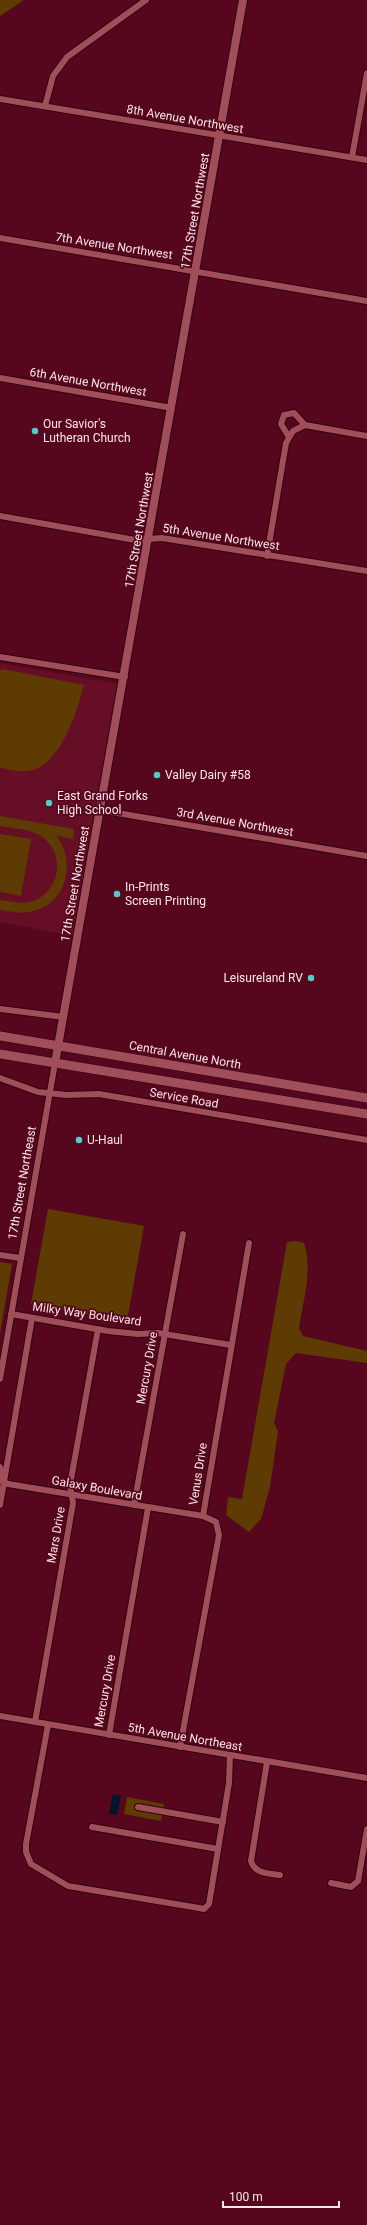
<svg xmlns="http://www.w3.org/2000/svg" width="367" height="2225" viewBox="0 0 367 2225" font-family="Roboto,sans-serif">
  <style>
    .built { fill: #660e25 }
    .green { fill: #5d3b02 }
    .water { fill: #01152d }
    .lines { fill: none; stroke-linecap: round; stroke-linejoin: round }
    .minor-casing { stroke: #2c050d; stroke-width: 8 }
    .tertiary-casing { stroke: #2c050d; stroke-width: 10 }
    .secondary-casing { stroke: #2c050d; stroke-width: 10 }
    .minor { stroke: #a14e5a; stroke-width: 6 }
    .tertiary { stroke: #a14e5a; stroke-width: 8 }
    .secondary { stroke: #a14e5a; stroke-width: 9 }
    .poi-dot { fill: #53cdca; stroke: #57071d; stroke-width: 1.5 }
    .labels { text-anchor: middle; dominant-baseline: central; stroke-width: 3.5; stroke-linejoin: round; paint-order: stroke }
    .street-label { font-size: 12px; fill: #fbe7e8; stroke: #57071d }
    .poi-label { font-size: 12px; fill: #fbe7e8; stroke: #57071d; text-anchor: start }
  </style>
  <rect width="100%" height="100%" fill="#57071d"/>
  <path class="built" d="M0,663L120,684L74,936L0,922Z"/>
  <g class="green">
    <path d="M0,0H24L0,16Z"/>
    <path d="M2,669L84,685C76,713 60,770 25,771C17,772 8,769 0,768V671Z"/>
    <path d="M0,816L74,829L73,839L57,836C77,864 66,907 28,912C18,914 9,911 0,910V900C11,901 22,905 33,901C62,891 66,850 39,835C28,829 13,828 0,826Z"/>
    <path d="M0,834L31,839L21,896L0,892Z"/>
    <path d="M48,1209L144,1226L127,1321L31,1304Z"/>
    <path d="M296,1241L304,1243C313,1269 303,1302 299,1328L303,1336L367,1351V1363L296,1353L286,1364L274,1423L278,1431L270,1487L261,1519L249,1532L226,1515L228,1497L242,1499L287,1242Z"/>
    <path d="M0,1262L12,1264L0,1334Z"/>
    <path d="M127,1797L164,1804L161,1821L124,1814Z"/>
  </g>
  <path class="water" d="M113,1794L121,1796L117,1815L109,1814Z"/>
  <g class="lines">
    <g class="minor-casing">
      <g id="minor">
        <path d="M0,99L367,160"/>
        <path d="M45,106L53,76L67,57L146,0"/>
        <path d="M352,157L367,73"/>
        <path d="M0,238L367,301"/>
        <path d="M0,378L172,408"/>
        <path d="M289,437L281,424L284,415L294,413L305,425"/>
        <path d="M0,516L135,540L162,538L367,571"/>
        <path d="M267,556L286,443L293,431L305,425L367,436"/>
        <path d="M0,657L125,677"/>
        <path d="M100,810L367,856"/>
        <path d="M0,1009L64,1017"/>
        <path d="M0,1078L38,1092L67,1095L99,1094L367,1140"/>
        <path d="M0,1255L20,1258"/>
        <path d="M11,1314L108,1331L138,1334L158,1333L231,1345"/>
        <path d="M0,1379L55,1063"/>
        <path d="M0,1467L2,1481L8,1484L203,1516"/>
        <path d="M0,1505L32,1318"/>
        <path d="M134,1505L183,1234"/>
        <path d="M0,1716L367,1778"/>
        <path d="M35,1722L73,1503L70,1485L98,1329"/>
        <path d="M48,1725L26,1844V1852L31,1864L68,1886L199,1908L204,1909L209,1904L229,1783L230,1755"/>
        <path d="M109,1735L148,1508"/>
        <path d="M180,1747L219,1535L216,1522L203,1516L249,1243"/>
        <path d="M267,1762L251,1861C255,1874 268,1873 280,1875"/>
        <path d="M138,1807L223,1822"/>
        <path d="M92,1827L218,1849"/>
        <path d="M331,1883L351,1887L358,1881L367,1829"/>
      </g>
    </g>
    <g class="tertiary-casing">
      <path id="tertiary" d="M55,1063L243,0"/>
    </g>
    <g class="secondary-casing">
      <g id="secondary">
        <path d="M0,1036L367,1098"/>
        <path d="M0,1054L367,1114"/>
      </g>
    </g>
    <use href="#minor" class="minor"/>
    <use href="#tertiary" class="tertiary"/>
    <use href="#secondary" class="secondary"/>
  </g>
  <g class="poi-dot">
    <circle cx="35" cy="431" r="4"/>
    <circle cx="157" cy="775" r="4"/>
    <circle cx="49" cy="803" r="4"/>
    <circle cx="117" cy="894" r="4"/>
    <circle cx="311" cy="978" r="4"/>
    <circle cx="79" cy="1140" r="4"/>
  </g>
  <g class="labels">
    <g class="street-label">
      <text transform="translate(185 119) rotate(10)">8th Avenue Northwest</text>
      <text transform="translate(195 211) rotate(-80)">17th Street Northwest</text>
      <text transform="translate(114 246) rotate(9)">7th Avenue Northwest</text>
      <text transform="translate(88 382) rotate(10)">6th Avenue Northwest</text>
      <text transform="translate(139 530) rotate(-80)">17th Street Northwest</text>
      <text transform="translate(221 537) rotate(9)">5th Avenue Northwest</text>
      <text transform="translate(235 822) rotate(10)">3rd Avenue Northwest</text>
      <text transform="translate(75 884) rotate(-80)">17th Street Northwest</text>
      <text transform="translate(185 1055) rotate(10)">Central Avenue North</text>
      <text transform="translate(184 1098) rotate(10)">Service Road</text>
      <text transform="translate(22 1183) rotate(-80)">17th Street Northeast</text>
      <text transform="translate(87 1314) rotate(8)">Milky Way Boulevard</text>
      <text transform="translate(147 1368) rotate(-80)">Mercury Drive</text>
      <text transform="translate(198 1474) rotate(-81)">Venus Drive</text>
      <text transform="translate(97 1488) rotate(10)">Galaxy Boulevard</text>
      <text transform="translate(56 1535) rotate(-80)">Mars Drive</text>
      <text transform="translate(105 1691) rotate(-80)">Mercury Drive</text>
      <text transform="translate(185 1737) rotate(10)">5th Avenue Northeast</text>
    </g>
    <g class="poi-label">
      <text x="43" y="424">Our Savior's<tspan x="43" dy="14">Lutheran Church</tspan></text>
      <text x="165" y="775">Valley Dairy #58</text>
      <text x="57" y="796">East Grand Forks<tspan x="57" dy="14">High School</tspan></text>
      <text x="125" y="887">In-Prints<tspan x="125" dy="14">Screen Printing</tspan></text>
      <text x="303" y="978" text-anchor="end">Leisureland RV</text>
      <text x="87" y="1140">U-Haul</text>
    </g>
  </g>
  <path d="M223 2201v6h116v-6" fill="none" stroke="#fbe7e8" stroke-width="2"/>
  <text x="229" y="2201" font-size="12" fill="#fbe7e8" stroke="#57071d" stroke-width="3" paint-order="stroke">100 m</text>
</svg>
